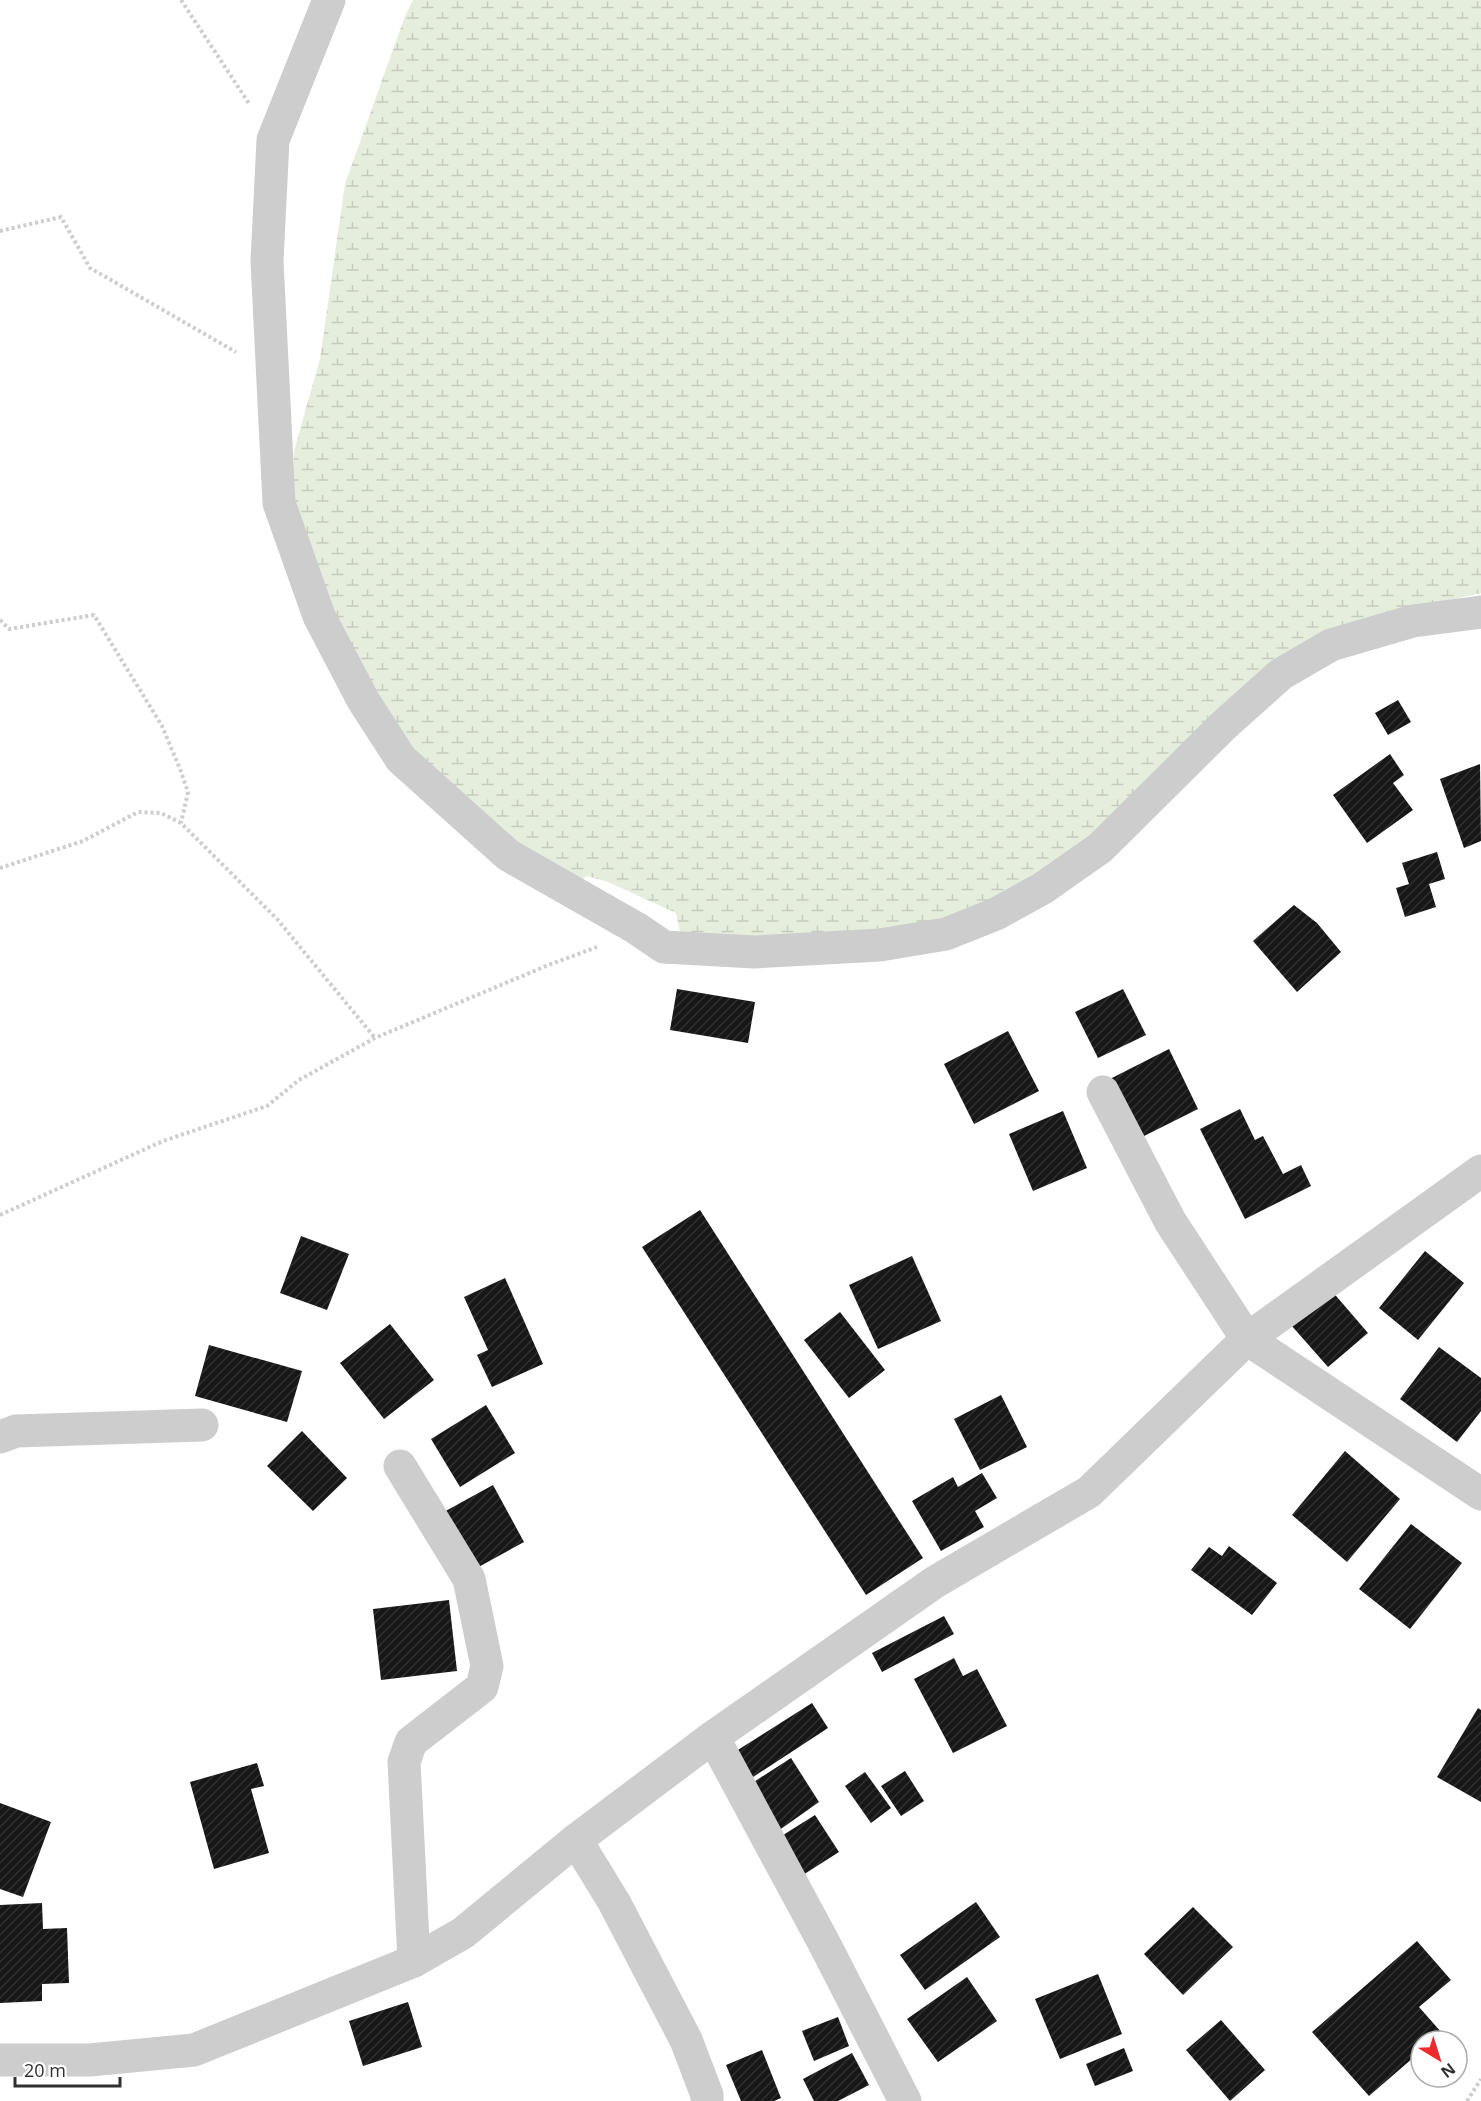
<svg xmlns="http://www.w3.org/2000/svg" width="1481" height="2101" viewBox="0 0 1481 2101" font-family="'Open Sans',sans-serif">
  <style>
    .wetland { fill: url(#wetland-marsh) }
    .building { fill: url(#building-hatch) }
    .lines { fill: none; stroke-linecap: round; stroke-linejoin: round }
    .path { stroke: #cdcdcd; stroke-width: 4; stroke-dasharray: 3 3; stroke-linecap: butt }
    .minor { stroke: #cdcdcd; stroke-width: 33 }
  </style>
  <defs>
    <pattern id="wetland-marsh" width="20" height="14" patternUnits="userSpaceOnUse" patternTransform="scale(1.5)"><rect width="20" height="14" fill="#e5eedd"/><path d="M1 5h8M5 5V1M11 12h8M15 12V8" fill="none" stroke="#c5ccbe"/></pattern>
    <pattern id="building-hatch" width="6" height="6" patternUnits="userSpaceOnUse" patternTransform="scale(1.5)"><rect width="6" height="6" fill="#171717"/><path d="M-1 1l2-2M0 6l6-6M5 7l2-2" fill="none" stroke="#303030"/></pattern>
  </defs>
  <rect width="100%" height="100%" fill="#fff"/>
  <path class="wetland" d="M413,0H1481V593L1405,610L1329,638L1111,829L976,914L792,943L680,932L676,913L608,882L587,876L567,889L423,761L384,717L354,662L292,511L294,451L320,359L345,184L405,16Z"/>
  <g class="building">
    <path d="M1398,700L1411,722L1388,735L1375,713Z"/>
    <path d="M1390,754L1404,775L1393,783L1413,810L1367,843L1333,795Z"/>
    <path d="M1480,764L1481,841L1464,848L1440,779Z"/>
    <path d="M1437,852L1445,879L1429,884L1436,907L1405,917L1396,888L1409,884L1402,863Z"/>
    <path d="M1294,905L1317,923L1341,952L1297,992L1253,941Z"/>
    <path d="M677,989L755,1002L748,1043L670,1030Z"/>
    <path d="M1123,989L1146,1035L1098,1058L1075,1012Z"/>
    <path d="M1008,1031L1039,1091L974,1124L944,1064Z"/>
    <path d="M1169,1049L1198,1109L1136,1140L1106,1081Z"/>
    <path d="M1240,1109L1255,1140L1263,1136L1283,1174L1301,1165L1311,1186L1245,1219L1200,1129Z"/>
    <path d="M1063,1111L1087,1168L1033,1191L1009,1134Z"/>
    <path d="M700,1210L923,1558L866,1595L642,1247Z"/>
    <path d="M301,1236L349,1254L327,1310L280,1293Z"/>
    <path d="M1425,1251L1464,1283L1418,1340L1379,1308Z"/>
    <path d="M912,1256L941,1321L878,1349L849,1285Z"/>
    <path d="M505,1278L543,1364L492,1387L477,1355L488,1350L464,1297Z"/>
    <path d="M1331,1290L1368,1333L1328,1367L1291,1325Z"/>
    <path d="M840,1312L885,1370L849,1398L804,1340Z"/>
    <path d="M390,1324L434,1380L384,1419L340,1363Z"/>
    <path d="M209,1345L302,1371L287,1422L195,1396Z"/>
    <path d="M1439,1347L1481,1378V1411L1457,1442L1400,1399Z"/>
    <path d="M1001,1395L1027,1447L980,1470L954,1419Z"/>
    <path d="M486,1405L515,1453L460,1487L431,1439Z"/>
    <path d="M302,1431L347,1478L313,1511L267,1466Z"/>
    <path d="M1345,1451L1400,1499L1347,1562L1292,1515Z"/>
    <path d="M982,1473L997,1498L975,1511L984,1527L941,1551L912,1501L953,1477L958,1487Z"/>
    <path d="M493,1485L524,1542L473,1570L442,1513Z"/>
    <path d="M1411,1524L1462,1563L1410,1629L1359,1589Z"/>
    <path d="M1229,1546L1277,1583L1252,1615L1191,1570L1209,1547L1222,1556Z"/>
    <path d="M449,1600L457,1671L381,1680L373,1609Z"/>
    <path d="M944,1616L954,1634L882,1672L872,1653Z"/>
    <path d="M954,1658L963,1676L977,1669L1007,1726L953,1753L914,1679Z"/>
    <path d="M812,1703L828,1728L750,1779L733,1753Z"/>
    <path d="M1478,1708L1481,1710V1802L1437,1777Z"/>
    <path d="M791,1758L819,1802L778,1831L749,1785Z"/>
    <path d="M257,1763L264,1786L251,1789L269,1853L214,1869L190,1782Z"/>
    <path d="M905,1771L924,1801L901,1816L881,1786Z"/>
    <path d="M865,1772L891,1808L871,1823L845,1786Z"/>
    <path d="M0,1803L51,1822L23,1897L0,1889Z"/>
    <path d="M815,1815L839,1852L795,1880L772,1842Z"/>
    <path d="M976,1902L1000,1937L925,1990L900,1955Z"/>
    <path d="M42,1903L43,1929L67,1928L69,1983L42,1984V2001L0,2003V1905Z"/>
    <path d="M1193,1907L1233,1947L1183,1995L1144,1954Z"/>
    <path d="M1417,1941L1451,1980L1419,2007L1442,2033L1432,2041H1421V2051L1369,2096L1312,2032Z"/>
    <path d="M1098,1974L1122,2034L1060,2059L1035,1999Z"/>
    <path d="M967,1977L997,2021L938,2062L907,2019Z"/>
    <path d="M408,2002L422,2047L363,2066L349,2021Z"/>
    <path d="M838,2017L849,2046L814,2061L802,2031Z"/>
    <path d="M1221,2020L1265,2070L1230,2101L1186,2050Z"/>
    <path d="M1124,2048L1133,2071L1095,2086L1086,2064Z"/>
    <path d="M762,2050L781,2098L774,2101H741L726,2065Z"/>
    <path d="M852,2053L869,2085L838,2101H814L803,2079Z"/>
  </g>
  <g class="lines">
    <g class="path">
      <path d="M181,0L250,105"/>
      <path d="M0,231L61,217L90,268L236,352"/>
      <path d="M0,620L9,629L94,615L162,726L180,769L188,792L181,823"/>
      <path d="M0,868L83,841L138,812L161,813L181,823L277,919L375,1038"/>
      <path d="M0,1215L163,1141L267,1106L299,1080L375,1038L546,966L597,947"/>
      <path d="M1467,2101L1481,2079"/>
    </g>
    <g class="minor">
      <path d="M329,0L273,140L267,261L279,503L319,616L363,700L401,759L508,855L636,928L664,947L754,952L880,945L946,934L996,914L1043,888L1100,848L1223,726L1281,674L1331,645L1413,621L1481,612"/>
      <path d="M1103,1092L1170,1221L1247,1339L1481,1494"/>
      <path d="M0,1437L16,1431L202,1425"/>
      <path d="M400,1466L469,1579L487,1666L482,1687L411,1742L404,1762L414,1961"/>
      <path d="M713,1737L824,1943L905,2101"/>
      <path d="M576,1840L614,1902L686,2040L707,2095V2101"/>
      <path d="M0,2060H90L194,2050L414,1961L463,1933L576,1840L713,1737L935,1582L1089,1492L1247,1339L1481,1171"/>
    </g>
  </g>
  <g transform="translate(1439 2059) rotate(142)"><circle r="28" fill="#ffffff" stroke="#acacac" stroke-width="1.5"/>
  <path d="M0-4.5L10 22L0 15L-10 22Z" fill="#ee2b2c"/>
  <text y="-9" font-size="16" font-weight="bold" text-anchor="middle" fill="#303030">N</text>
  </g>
  <path d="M15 2077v9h105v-9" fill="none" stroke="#303030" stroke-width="3"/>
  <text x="24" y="2077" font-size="18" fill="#303030" stroke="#ffffff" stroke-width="4.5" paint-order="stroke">20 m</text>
</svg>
